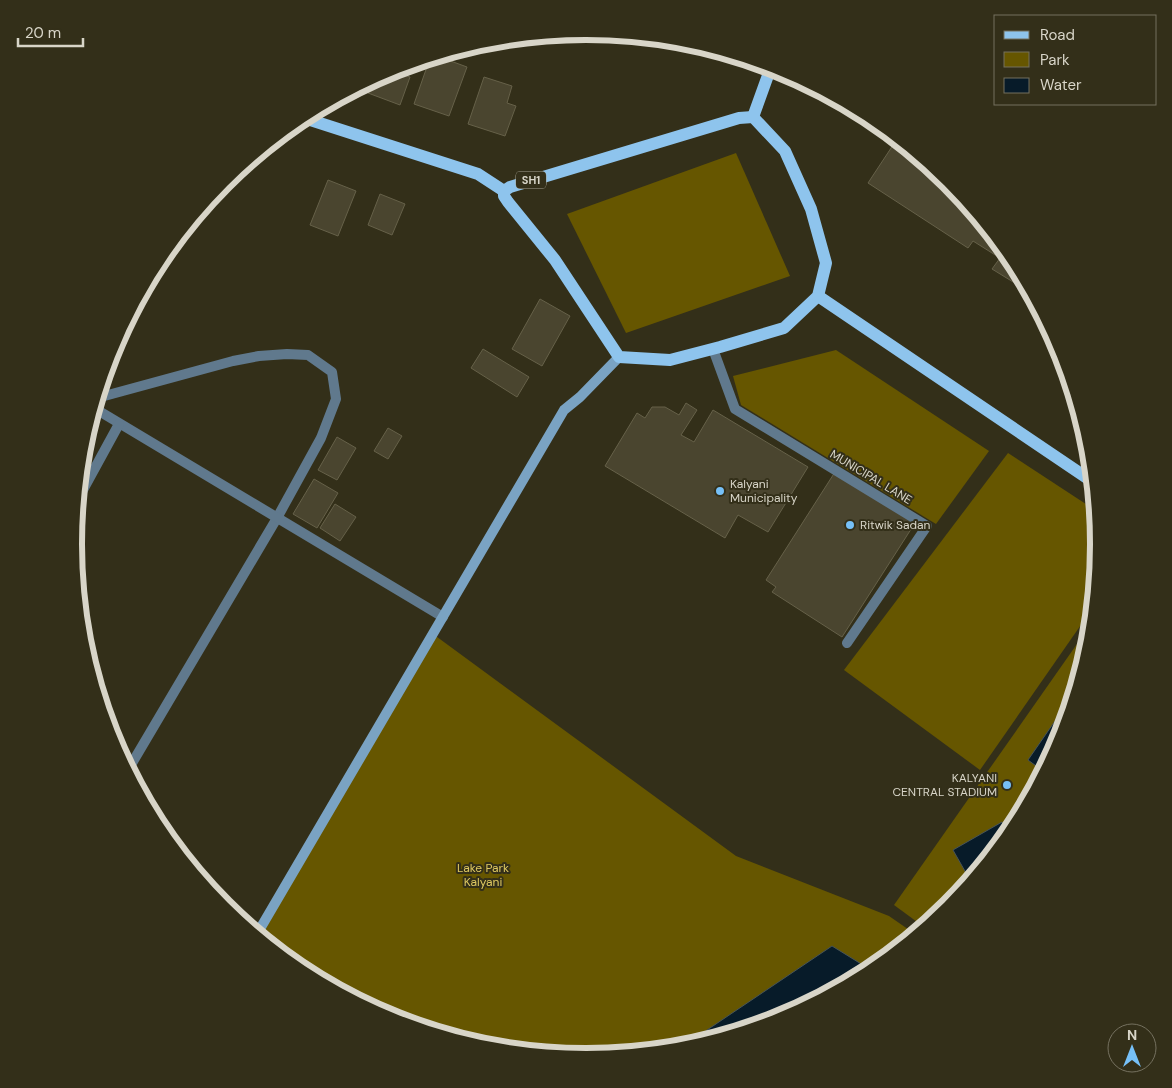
<svg xmlns="http://www.w3.org/2000/svg" width="1172" height="1088" viewBox="0 0 1172 1088" font-family="'DM Sans',sans-serif">
  <style>
    .green { fill: #665600 }
    .water { fill: #071b29; stroke: #465359 }
    .building { fill: #4a452f; stroke: #666149 }
    .lines { fill: none; stroke-linecap: round; stroke-linejoin: round }
    .minor { stroke: #60798d; stroke-width: 10 }
    .secondary { stroke: #7aa3c3; stroke-width: 10 }
    .primary { stroke: #8ec4ed; stroke-width: 12 }
    .poi-dot { fill: #76c0f7; stroke: #332f19; stroke-width: 2 }
    .labels { text-anchor: middle; dominant-baseline: central; stroke-width: 4; stroke-linejoin: round; paint-order: stroke }
    .shield { fill: #332f19; stroke: #a6a394; stroke-width: 1 }
    .shield-label { font-size: 11px; font-weight: bold; fill: #d8d5c8 }
    .street-label { font-size: 12px; fill: #d8d5c8; stroke: #332f19 }
    .poi-label { font-size: 12px; fill: #d8d5c8; stroke: #332f19; text-anchor: start }
    .park-label { font-size: 12px; fill: #dec861; stroke: #332f19 }
    .rim { fill: none; stroke: #d8d5c8; stroke-width: 6 }
  </style>
  <rect width="100%" height="100%" fill="#332f19"/>
  <g class="green">
    <path d="M736,153L790,276L626,333L567,214Z"/>
    <path d="M836,350L989,451L936,524L741,405L733,376Z"/>
    <path d="M1008,453L1095,510L1099,544L1092,609L980,770L844,670Z"/>
    <path d="M1091,624L1089,644L1060,740L1012,829L948,907L924,927L894,905Z"/>
    <path d="M433,634L736,856L889,916L915,934L871,970L782,1018L686,1047L586,1057L486,1047L390,1018L301,970L256,934Z"/>
  </g>
  <g class="water">
    <path d="M1073,695L1060,740L1043,771L1028,760Z"/>
    <path d="M1002,822L1009,834L970,880L953,850Z"/>
    <path d="M832,946L871,970L782,1018L689,1046L707,1030Z"/>
  </g>
  <g class="building">
    <path d="M437,56L467,67L449,116L414,104L430,58Z"/>
    <path d="M390,70L410,77L400,105L368,93L374,79Z"/>
    <path d="M484,77L512,86L507,103L516,106L505,136L468,124Z"/>
    <path d="M897,139L949,182L950,183L944,192L971,209L1012,259L1031,293L992,269L1000,258L973,241L968,248L868,183Z"/>
    <path d="M328,180L356,191L338,236L310,225Z"/>
    <path d="M380,194L405,204L392,235L368,225Z"/>
    <path d="M540,299L570,316L542,366L512,349Z"/>
    <path d="M483,349L529,377L517,397L471,368Z"/>
    <path d="M686,403L697,410L681,435L694,442L713,410L808,467L768,532L738,515L725,538L605,466L637,413L645,418L652,407H665L679,415Z"/>
    <path d="M388,428L402,436L388,459L374,451Z"/>
    <path d="M337,437L356,448L337,480L318,470Z"/>
    <path d="M835,472L915,523L842,637L772,592L776,587L766,580Z"/>
    <path d="M314,479L338,493L317,528L293,514Z"/>
    <path d="M335,504L356,517L340,541L320,528Z"/>
  </g>
  <g class="lines">
    <g class="minor">
      <path d="M713,349L735,409L927,526L847,643"/>
      <path d="M97,398L233,361L259,356L287,354L308,355L332,372L336,399L321,438L277,518L128,770"/>
      <path d="M94,408L443,617"/>
      <path d="M78,499L119,424"/>
    </g>
    <path class="secondary" d="M257,934L564,410L580,397L619,357"/>
    <g class="primary">
      <path d="M301,117L478,174L504,191"/>
      <path d="M753,117L785,151L811,209L826,263L818,296L784,328L720,347L670,360L619,357L555,260L508,202L504,196V191L510,187L739,118Z"/>
      <path d="M753,117L771,67"/>
      <path d="M818,296L1093,482"/>
    </g>
  </g>
  <g class="poi-dot">
    <circle cx="720" cy="491" r="5"/>
    <circle cx="850" cy="525" r="5"/>
    <circle cx="1007" cy="785" r="5"/>
  </g>
  <g class="labels">
    <rect class="shield" x="516" y="171.5" width="30" height="17" rx="4"/>
    <g class="shield-label">
      <text x="531" y="180">SH1</text>
    </g>
    <g class="street-label">
      <text transform="translate(871 477) rotate(31)">MUNICIPAL LANE</text>
    </g>
    <g class="poi-label">
      <text x="730" y="484">Kalyani<tspan x="730" dy="14">Municipality</tspan></text>
      <text x="860" y="525">Ritwik Sadan</text>
      <text x="997" y="778" text-anchor="end">KALYANI<tspan x="997" dy="14">CENTRAL STADIUM</tspan></text>
    </g>
    <g class="park-label">
      <text x="483" y="868">Lake Park<tspan x="483" dy="14">Kalyani</tspan></text>
    </g>
  </g>
  <path d="M0 0H1172V1088H0ZM82 544a504 504 0 1 1 1008 0a504 504 0 1 1-1008 0Z" fill="#332f19" fill-rule="evenodd"/>
  <path class="rim" d="M82 544a504 504 0 1 1 1008 0a504 504 0 1 1-1008 0Z"/>
  <rect x="994" y="15" width="162" height="90" fill="#332f19" stroke="#75715f"/>
  <rect x="1004" y="31" width="25" height="8" fill="#8ec4ed" stroke="#75715f"/>
  <text x="1040" y="40" font-size="15" fill="#d8d5c8">Road</text>
  <rect x="1004" y="52" width="25" height="15" fill="#665600" stroke="#75715f"/>
  <text x="1040" y="65" font-size="15" fill="#d8d5c8">Park</text>
  <rect x="1004" y="78" width="25" height="15" fill="#071b29" stroke="#75715f"/>
  <text x="1040" y="90" font-size="15" fill="#d8d5c8">Water</text>
  <g transform="translate(1132 1048)"><circle r="24" fill="#332f19" stroke="#75715f"/>
  <path d="M0-4L9 19L0 12L-9 19Z" fill="#76c0f7"/>
  <text y="-8" font-size="14" font-weight="bold" text-anchor="middle" fill="#d8d5c8">N</text>
  </g>
  <path d="M18 38v8h65v-8" fill="none" stroke="#d8d5c8" stroke-width="2.5"/>
  <text x="25" y="38" font-size="15" fill="#d8d5c8" stroke="#332f19" stroke-width="4" paint-order="stroke">20 m</text>
</svg>
